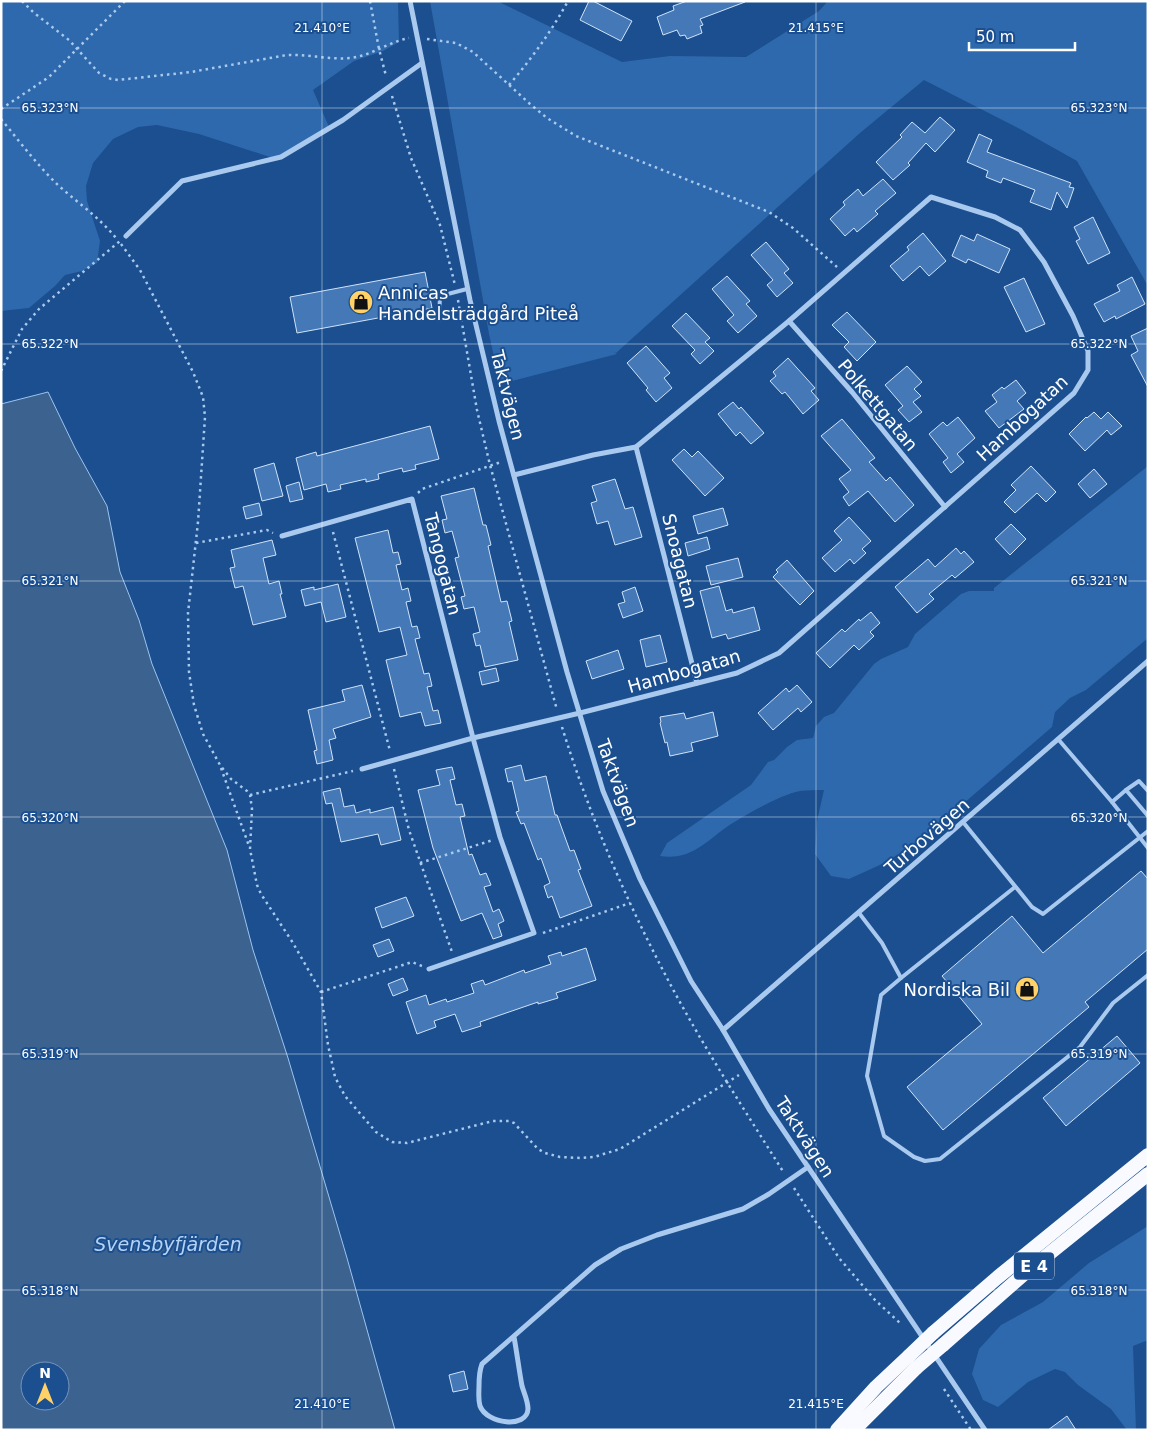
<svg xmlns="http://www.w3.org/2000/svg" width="1149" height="1431" viewBox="0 0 1149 1431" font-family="'DejaVu Sans',sans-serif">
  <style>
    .green { fill: #2e69ad }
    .water { fill: #3c6290; stroke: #9cc4f0; fill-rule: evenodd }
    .building { fill: #4478b7; stroke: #cfe3fa }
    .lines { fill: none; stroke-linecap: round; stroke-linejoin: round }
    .path { stroke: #a9c9ee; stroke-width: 2.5; stroke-dasharray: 2.5 4; stroke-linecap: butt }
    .service { stroke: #a9c9ee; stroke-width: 4 }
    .minor { stroke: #a9c9ee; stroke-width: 5 }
    .trunk { stroke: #f8faff; stroke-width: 14 }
    .trunk-bridge { stroke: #f8faff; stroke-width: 14 }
    .ticks { fill: none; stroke: #fff; stroke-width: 1; stroke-opacity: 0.45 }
    .labels { text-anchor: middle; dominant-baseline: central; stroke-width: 4; stroke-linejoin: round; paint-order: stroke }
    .shield { fill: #1b4f8f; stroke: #bbcadd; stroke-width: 1 }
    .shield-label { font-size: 16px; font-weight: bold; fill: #fff }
    .poi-label { font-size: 18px; fill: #fff; stroke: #1b4f8f; text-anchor: start }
    .street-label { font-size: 18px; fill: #fff; stroke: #1b4f8f }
    .water-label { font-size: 19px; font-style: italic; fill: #b5d3f5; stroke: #1b4f8f }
    .ticks-label { font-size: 12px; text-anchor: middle; fill: #fff; stroke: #1b4f8f; stroke-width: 4; stroke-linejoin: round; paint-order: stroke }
  </style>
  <rect width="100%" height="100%" fill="#1b4f8f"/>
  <g class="green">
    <path d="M1,1H398L399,42L383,51L354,61L313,90L329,127L295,148L273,158L199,134L157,125L138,127L113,139L93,163L86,186L87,201L100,241L97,263L82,271L65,275L55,286L29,308L1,311Z"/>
    <path d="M430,1H497L622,62L670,56L746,57L819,11L828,1H1148V286L1077,161L1020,129L924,80L860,133L616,353L612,351L617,354L500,384L489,334Z"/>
    <path d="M1148,466V638L1086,690L1070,698L1055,712L1052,727L920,841L882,864L849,879L831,876L815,854L817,821L824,790C816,790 808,790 800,791C780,795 749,813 731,824C707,840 692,861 660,856L667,843L751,785L768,762L774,760L787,747L797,740L813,738L816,726L824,717L834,713L874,664L881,659L908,647L915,634L961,594L969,591H994V588Z"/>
    <path d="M1148,1226V1340L1133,1346L1136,1430H1127L1111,1409L1078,1385L1065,1372L1055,1369L1028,1382L998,1407L983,1400L972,1374L979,1349L1001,1325L1043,1302L1089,1263Z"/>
  </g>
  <path class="water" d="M48,392L75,448L107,506L120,572L139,620L152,664L227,850L253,950L288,1058L347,1258L395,1430H1V404ZM30,1371H60V1401H30Z"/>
  <g class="building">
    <path d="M589,1H593L632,21L621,41L580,20Z"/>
    <path d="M687,1H745V2L700,19L703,25L700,26L702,33L687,39L685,35L680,36L677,30L663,35L657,17L674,10L673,6Z"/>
    <path d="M940,117L955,130L935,152L926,143L908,163L910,165L893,180L876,162L902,137L900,135L912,122L925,133Z"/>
    <path d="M979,134L992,140L987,152L1071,183L1069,187L1074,188L1067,208L1057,192L1051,210L1030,202L1035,190L1003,178L1001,183L986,177L988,171L967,162Z"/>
    <path d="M883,179L896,193L875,211L878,214L857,232L854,228L845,236L830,219L845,205L843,202L858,189L863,196Z"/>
    <path d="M1093,217L1110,253L1088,264L1076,241L1080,239L1074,227Z"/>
    <path d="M923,233L946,261L929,276L920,266L903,281L890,266L909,250L907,247Z"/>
    <path d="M977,234L1010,249L999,273L968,259L966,263L952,256L961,235L974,241Z"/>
    <path d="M766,242L789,269L784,273L793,283L777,297L767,285L773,280L751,255Z"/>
    <path d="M425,272L432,308L297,333L290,297Z"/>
    <path d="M727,276L750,301L746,304L757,316L738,333L727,321L734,315L712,289Z"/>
    <path d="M1132,277L1145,304L1116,319L1115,316L1104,322L1094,304L1120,291L1117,285Z"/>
    <path d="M1024,278L1045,324L1026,332L1004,287Z"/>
    <path d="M847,312L876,342L857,361L844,347L849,342L832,325Z"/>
    <path d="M686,313L710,338L705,342L714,351L700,364L691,354L695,350L672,326Z"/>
    <path d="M1148,328V387L1131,355L1138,351L1131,336Z"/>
    <path d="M646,346L670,373L664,378L672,388L656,402L646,390L648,388L627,363Z"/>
    <path d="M788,358L815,388L811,391L819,400L803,414L785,392L782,394L770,381L776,376L773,372Z"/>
    <path d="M907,366L922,382L914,389L921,396L913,402L922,412L909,422L898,410L903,406L885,385Z"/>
    <path d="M1016,380L1026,393L1017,401L1024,409L999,428L985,411L997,402L992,395L1002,387L1004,389Z"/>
    <path d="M733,402L739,409L741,407L764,433L751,444L740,432L736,436L718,414Z"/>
    <path d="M1094,412L1101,419L1108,412L1122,426L1111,435L1107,430L1085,451L1069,434L1086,417L1087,418Z"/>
    <path d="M958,417L975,438L957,454L964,462L951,473L943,462L948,458L929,434L943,422L947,426Z"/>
    <path d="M842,419L875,458L869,462L886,481L890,477L914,505L895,522L868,491L849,506L843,497L849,492L839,479L851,470L821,436Z"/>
    <path d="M430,426L439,459L415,465L416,469L403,472L402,468L378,474L379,479L366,482V479L340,485L341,489L328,492L326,484L304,490L296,458L316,452L317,456Z"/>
    <path d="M684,449L692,457L698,451L724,478L705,496L672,460Z"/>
    <path d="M274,463L283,496L262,501L254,469Z"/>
    <path d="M1031,466L1056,492L1046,502L1037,493L1015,513L1004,502L1016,490L1011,485Z"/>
    <path d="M1094,469L1107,484L1090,498L1078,484Z"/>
    <path d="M615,479L625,509L633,507L642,537L615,545L608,521L597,524L591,503L597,501L592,486Z"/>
    <path d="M299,482L303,499L290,502L286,486Z"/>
    <path d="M474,488L483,525H486L491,545L488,546L501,602L507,601L512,621L509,622L518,660L485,667L480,645L476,646L473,634L480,632L474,607L464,609L461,597L465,596L455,558L459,557L452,531L445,533L442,520L447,519L441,496Z"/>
    <path d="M259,503L262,515L246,519L243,507Z"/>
    <path d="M723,508L728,525L698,534L693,516Z"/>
    <path d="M849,517L871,541L862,549L866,553L854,564L850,559L835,572L822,558L842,540L834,531Z"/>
    <path d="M1011,524L1026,539L1010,555L995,539Z"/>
    <path d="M388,530L393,553L398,552L401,564L396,565L402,590L408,588L411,601L406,602L412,627L417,626L420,638L415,639L424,674L429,673L432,686L427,687L433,711L438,710L441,723L425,726L421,712L400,717L386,660L407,655L400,627L379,632L355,538Z"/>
    <path d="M707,537L710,549L688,556L685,543Z"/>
    <path d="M272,540L276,555L263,558L269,584L279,581L282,594H280L286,617L253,625L243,586L235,588L230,568L235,567L231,550Z"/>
    <path d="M956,548L961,554L964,551L974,562L955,578L952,575L929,594L934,599L917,613L895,587L928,559L935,567Z"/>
    <path d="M738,558L743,577L711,585L706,566Z"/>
    <path d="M787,560L814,591L800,605L773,577L778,572L776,570Z"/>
    <path d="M338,584L346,617L326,622L321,602L305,606L301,590L314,587V590Z"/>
    <path d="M719,586L726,611L732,609L733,613L754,607L760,630L728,639L726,634L712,638L700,591Z"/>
    <path d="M635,587L643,611L623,618L618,604L625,602L622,592Z"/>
    <path d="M871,612L880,623L870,632L874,636L859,650L854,645L830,668L816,653L842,629L845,632L859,619L860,621Z"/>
    <path d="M660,635L667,662L646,667L640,640Z"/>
    <path d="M618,650L624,669L592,679L586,661Z"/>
    <path d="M496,668L499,681L482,685L479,672Z"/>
    <path d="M362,685L371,717L333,729L336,738L329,740L333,760L317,764L314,751L317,750L308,710L345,701L342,690Z"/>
    <path d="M797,685L812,702L801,712L798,708L773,730L758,713L786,688L789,692Z"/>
    <path d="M713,712L718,736L691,743L693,751L670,756L667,742L665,743L660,723L661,722L660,717L684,713L686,719Z"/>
    <path d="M521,765L525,781L546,776L555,815H557L570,851L574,850L581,869L578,870L592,906L560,918L552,896L548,898L544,886L550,883L541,858L538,860L524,823L521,824L516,812L519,811L512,781L508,782L505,769Z"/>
    <path d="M452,767L455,779L450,780L456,805L462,804L465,816L460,817L469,855L472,854L480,875L486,873L491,885L484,887L493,912L499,909L504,921L498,924L502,936L493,939L482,913L461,921L433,848L418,790L440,785L436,770Z"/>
    <path d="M340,788L344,807L354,805L356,813L370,809V813L393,807L401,840L381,845L378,834L341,842L332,803L326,804L323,792Z"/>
    <path d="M1141,871L1148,879V949L1085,1002L1089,1007L943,1130L907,1087L982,1024L942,976L1012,916L1043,953Z"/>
    <path d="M406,897L414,916L382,928L375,908Z"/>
    <path d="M389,939L394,951L378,957L373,945Z"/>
    <path d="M586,948L596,980L556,993L558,998L538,1004V1002L480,1022L481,1026L462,1032L455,1014L434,1021L436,1027L417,1034L406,1002L426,995L429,1005L446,999L447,1002L474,993L471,984L483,980L485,985L524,970L525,973L551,964L548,956L561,952L562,956Z"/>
    <path d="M403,978L408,990L393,996L388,984Z"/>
    <path d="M1117,1036L1140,1063L1066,1126L1043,1098Z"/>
    <path d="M464,1371L468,1389L453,1392L449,1375Z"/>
    <path d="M1067,1416L1076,1430H1048Z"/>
  </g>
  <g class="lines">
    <g class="path">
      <path d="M22,1L33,12L69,40L99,73L111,79L118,80L191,72L287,55C308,54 329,60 350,58C371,56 388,42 409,38"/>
      <path d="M370,1L379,49L386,76"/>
      <path d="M427,39L456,43L473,52L530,104L547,118L576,136L769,212L793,228L837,267"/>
      <path d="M509,85C532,58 551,32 568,1"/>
      <path d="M392,96L411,158L440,225L455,285"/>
      <path d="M1,109L49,77L125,1"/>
      <path d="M1,119C20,142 38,166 59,186C78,203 100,218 116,238"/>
      <path d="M121,244L140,270L193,372L203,397L205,417L198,522L188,613L189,672L194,705L203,734L220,765L231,779L247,791L250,795L252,809L250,849L257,885L261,894L293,943L321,992L328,1045L332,1063L335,1077L345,1096L376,1132L392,1142L407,1143L493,1121H509L514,1123L538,1149L545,1153L560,1157L581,1158L594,1157L620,1149L739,1075"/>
      <path d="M458,300L477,410L490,465L557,710"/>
      <path d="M1,371L22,329L39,309L120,241"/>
      <path d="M418,493L422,489L501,462"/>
      <path d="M333,532L390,751"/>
      <path d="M196,543L267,530L273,533"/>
      <path d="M562,727C589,814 625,898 667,978C702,1045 744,1109 784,1173"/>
      <path d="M221,768L249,846"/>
      <path d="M394,769L409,830L452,952"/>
      <path d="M250,795L353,771"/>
      <path d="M420,863L493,840"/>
      <path d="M543,933L630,903"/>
      <path d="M321,992L412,962L422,966"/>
      <path d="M794,1188L839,1258L875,1300L901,1324"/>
      <path d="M944,1389L971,1430"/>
    </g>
    <g class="service">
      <path d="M439,320L440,296L467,289"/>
      <path d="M1058,739L1112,802L1148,848"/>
      <path d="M1126,790L1139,781L1148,791"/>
      <path d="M1112,802L1126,790L1148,816"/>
      <path d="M963,822L1032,907L1043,914L1148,831"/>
      <path d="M859,913L882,943L901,978L881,995L867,1076L884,1136L914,1157L925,1161L940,1159L1080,1047L1113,1003L1148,975"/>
      <path d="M901,978L1015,887"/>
    </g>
    <g class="minor">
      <path d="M410,1L470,300L499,421L567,672L603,791L640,879L691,981L723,1030L769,1109L985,1430"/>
      <path d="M126,236L182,181L281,157L343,120L422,63"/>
      <path d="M789,321L852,392L945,507"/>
      <path d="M636,447L697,683"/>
      <path d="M282,536L412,499L473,738L500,837L534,933L429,969"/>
      <path d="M362,769L473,738L580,713L737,673L779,653L1074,393L1088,370V351L1073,316L1044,262L1020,230L995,217L931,197L789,321L636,447L593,455L514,475"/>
      <path d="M723,1030L1148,661"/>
      <path d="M514,1337C517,1353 519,1370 522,1386C524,1393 528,1401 528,1409C527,1429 487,1424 480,1406C478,1399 479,1393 479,1386C479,1378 479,1372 482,1364L595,1265L621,1249L657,1235L743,1209L769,1194L808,1167"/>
    </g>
    <g class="trunk">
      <path d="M933,1333L998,1277L1148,1155"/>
      <path d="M943,1345L1024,1274L1148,1174"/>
      <path d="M837,1430L876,1387L909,1356"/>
      <path d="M854,1430L916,1368"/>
    </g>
    <g class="trunk-bridge">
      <path d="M909,1356L933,1333"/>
      <path d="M916,1368L943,1345"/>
    </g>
  </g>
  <path class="ticks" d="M322,1V1430M816,1V1430M1,108H1148M1,344H1148M1,581H1148M1,817H1148M1,1054H1148M1,1290H1148"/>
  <defs>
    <g id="shop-disc" transform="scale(1.25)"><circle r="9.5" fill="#ffd166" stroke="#1b4f8f"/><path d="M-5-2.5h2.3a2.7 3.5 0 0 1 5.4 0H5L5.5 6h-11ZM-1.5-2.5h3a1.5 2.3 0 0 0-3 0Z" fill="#111"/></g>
  </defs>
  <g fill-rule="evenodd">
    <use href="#shop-disc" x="361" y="302"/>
    <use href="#shop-disc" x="1027" y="989"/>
  </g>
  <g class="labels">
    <rect class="shield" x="1014" y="1252.5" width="40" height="27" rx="4"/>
    <g class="shield-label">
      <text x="1034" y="1266">E 4</text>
    </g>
    <g class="poi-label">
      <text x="378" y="292">Annicas<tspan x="378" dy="21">Handelsträdgård Piteå</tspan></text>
      <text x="1010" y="989" text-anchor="end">Nordiska Bil</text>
    </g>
    <g class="street-label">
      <text transform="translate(508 395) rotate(76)">Taktvägen</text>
      <text transform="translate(878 405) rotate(50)">Polkettgatan</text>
      <text transform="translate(1022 418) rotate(-43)">Hambogatan</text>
      <text transform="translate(680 561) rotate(76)">Snoagatan</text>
      <text transform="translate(443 564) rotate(76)">Tangogatan</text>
      <text transform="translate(684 671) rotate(-16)">Hambogatan</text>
      <text transform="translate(618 783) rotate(70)">Taktvägen</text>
      <text transform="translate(927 836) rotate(-41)">Turbovägen</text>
      <text transform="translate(805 1137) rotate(57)">Taktvägen</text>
    </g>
    <g class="water-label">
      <text x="168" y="1244">Svensbyfjärden</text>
    </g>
  </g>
  <g class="ticks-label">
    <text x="322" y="32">21.410°E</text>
    <text x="816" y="32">21.415°E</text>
    <text x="50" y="112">65.323°N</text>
    <text x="1099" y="112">65.323°N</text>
    <text x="50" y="348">65.322°N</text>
    <text x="1099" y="348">65.322°N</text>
    <text x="50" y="585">65.321°N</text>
    <text x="1099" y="585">65.321°N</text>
    <text x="50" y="822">65.320°N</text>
    <text x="1099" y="822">65.320°N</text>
    <text x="50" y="1058">65.319°N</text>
    <text x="1099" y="1058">65.319°N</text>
    <text x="50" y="1295">65.318°N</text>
    <text x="1099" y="1295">65.318°N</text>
    <text x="322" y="1408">21.410°E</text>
    <text x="816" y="1408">21.415°E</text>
  </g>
  <rect width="1149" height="1431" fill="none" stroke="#ffffff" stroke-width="5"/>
  <g transform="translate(45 1386)"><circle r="24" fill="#1b4f8f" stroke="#7695bc"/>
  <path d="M0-4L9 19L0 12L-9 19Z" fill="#ffd166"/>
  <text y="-8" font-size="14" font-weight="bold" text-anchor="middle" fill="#ffffff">N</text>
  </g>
  <path d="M969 42v8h106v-8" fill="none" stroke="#ffffff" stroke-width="2.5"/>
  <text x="976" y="42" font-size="15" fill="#ffffff" stroke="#1b4f8f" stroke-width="4" paint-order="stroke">50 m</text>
</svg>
